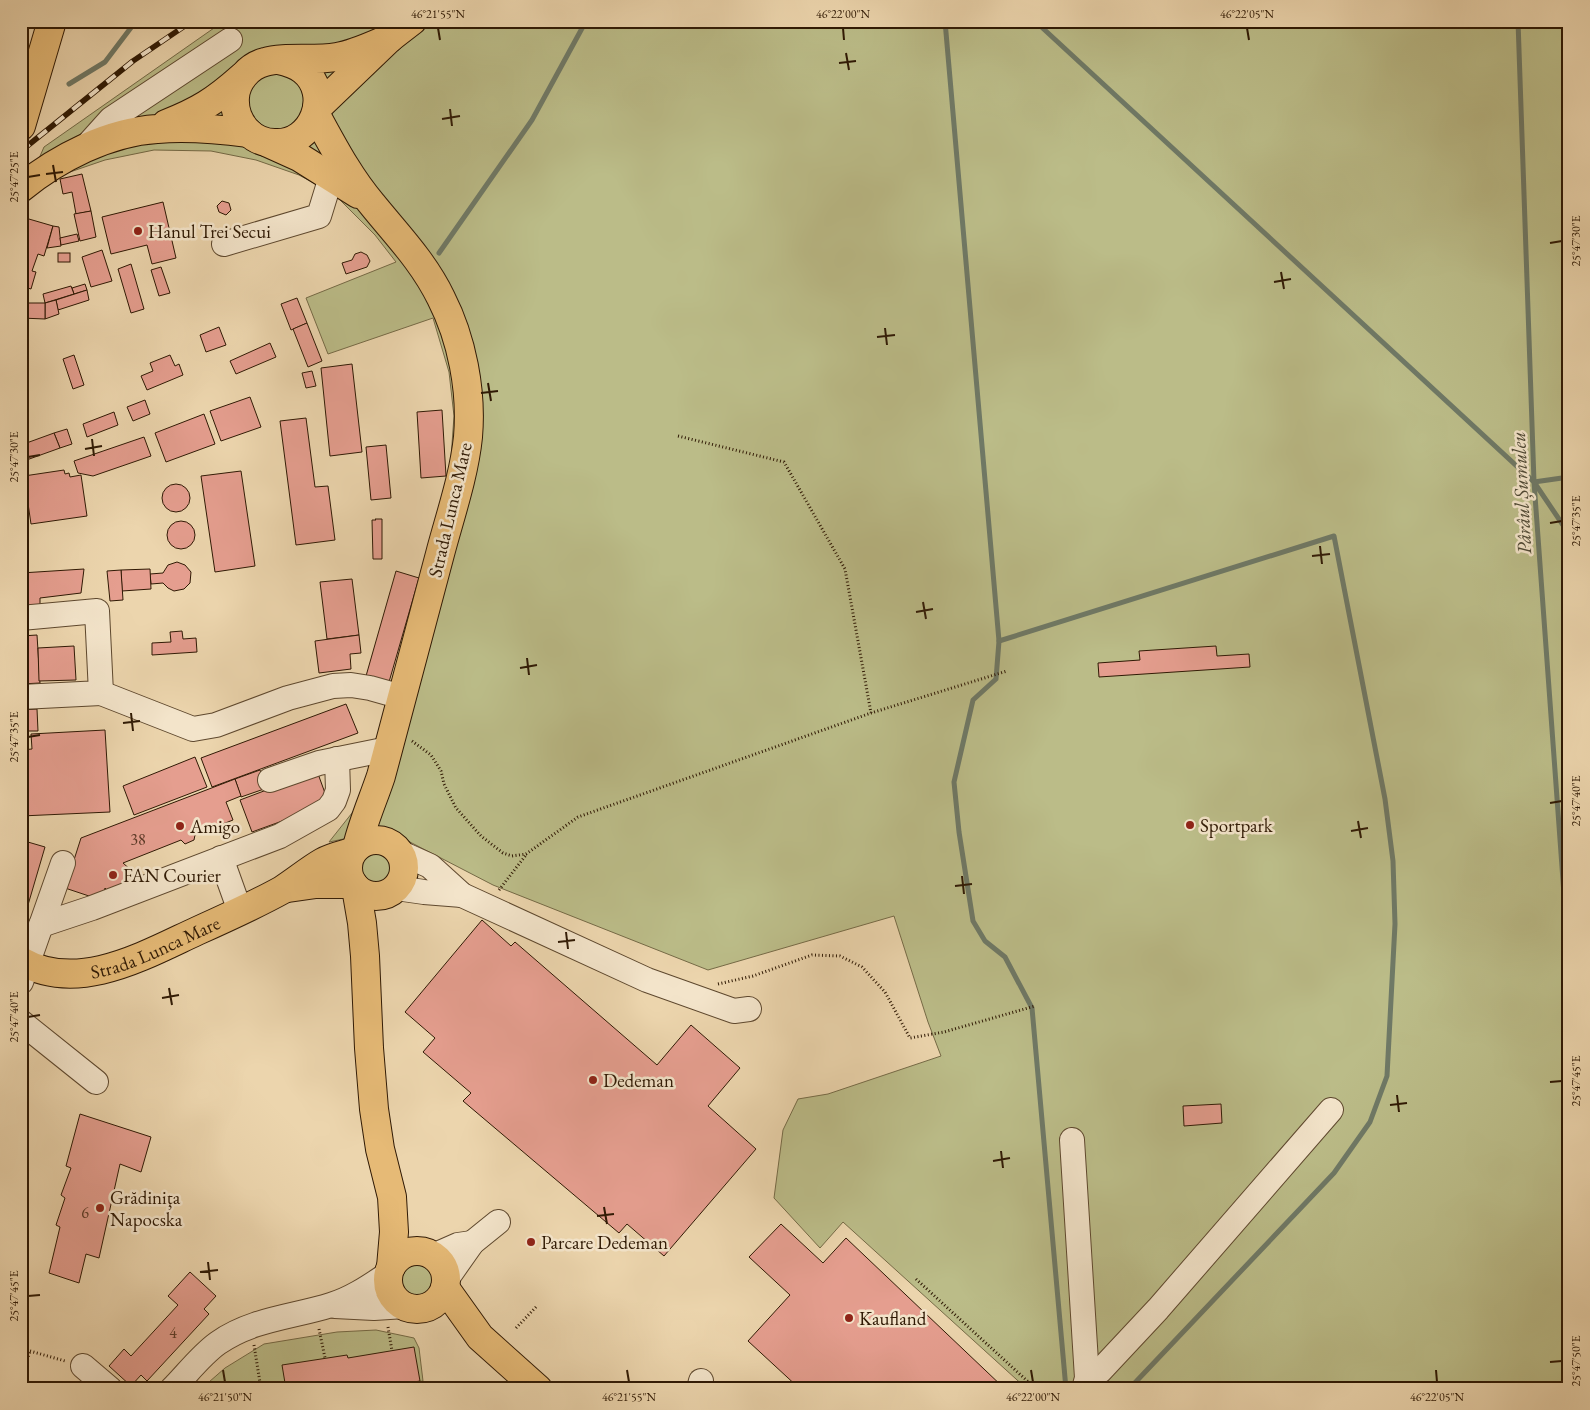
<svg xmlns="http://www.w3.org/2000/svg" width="1590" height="1410" viewBox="0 0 1590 1410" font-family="'EB Garamond',serif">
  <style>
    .green { fill: #bbbc88; stroke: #756a46 }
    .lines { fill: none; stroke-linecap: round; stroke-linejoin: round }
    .stream { stroke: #6f7966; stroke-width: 5 }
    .building { fill: #e59e8f; stroke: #2f1904 }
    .minor-casing { stroke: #5e482e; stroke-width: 26 }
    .major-casing { stroke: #2f1904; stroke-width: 30 }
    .path { stroke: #2f1904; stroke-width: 3; stroke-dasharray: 1 2.5; stroke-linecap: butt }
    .minor { stroke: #f3e4ca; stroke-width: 24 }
    .major { stroke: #e6ba76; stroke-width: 28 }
    .rail-casing { stroke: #2f1904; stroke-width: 5.5 }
    .rail { stroke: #f3e4ca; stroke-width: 4; stroke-dasharray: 11; stroke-linecap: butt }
    .ticks { fill: none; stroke: #2f1904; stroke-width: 2 }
    .poi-dot { fill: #8f2418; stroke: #f3e4ca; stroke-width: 2 }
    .labels { text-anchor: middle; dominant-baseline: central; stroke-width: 5; stroke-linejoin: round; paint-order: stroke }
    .number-label { font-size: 16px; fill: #5c3a27 }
    .poi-label { font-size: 19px; fill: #2f1904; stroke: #f3e4ca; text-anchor: start }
    .street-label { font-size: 19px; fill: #2f1904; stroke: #f3e4ca }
    .water-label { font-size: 20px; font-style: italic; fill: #4f4935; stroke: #f3e4ca }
    .neatline { fill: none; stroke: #2f1904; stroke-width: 2 }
    .ticks-label { font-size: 12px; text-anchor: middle; fill: #2f1904 }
  </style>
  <rect width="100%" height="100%" fill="#ecd5ad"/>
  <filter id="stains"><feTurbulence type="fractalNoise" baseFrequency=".004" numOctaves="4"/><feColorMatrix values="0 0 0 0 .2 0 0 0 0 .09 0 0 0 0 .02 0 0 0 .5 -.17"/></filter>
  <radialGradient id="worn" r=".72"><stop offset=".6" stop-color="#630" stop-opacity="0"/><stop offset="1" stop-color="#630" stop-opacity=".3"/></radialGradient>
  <g class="green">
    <path d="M224,21H1569V1389H1027L843,1222L820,1248L774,1198L783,1130L798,1099L828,1094L941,1056L928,1022L894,916L708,970L493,885L408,841L377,832L329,842L352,813L366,791L450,472L454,416L449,372L433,318L328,354L306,298L396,262L375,235L334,194L299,175L256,160L211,151L154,150L105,160L67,173L21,200L44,147Z"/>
    <circle cx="377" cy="867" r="20"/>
    <circle cx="418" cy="1280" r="19"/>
    <path d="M376,1330L414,1338L419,1348L423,1381L417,1382L418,1389H201L225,1368L264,1344L337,1332Z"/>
  </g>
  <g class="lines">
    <g class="stream">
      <path d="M945,21L999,641L996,679L973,700L954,782L959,832L973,921L985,941L1005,957L1032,1008L1066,1389"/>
      <path d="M1035,21L1534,482L1569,534"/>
      <path d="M1518,21L1534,482L1569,963"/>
      <path d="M69,84L105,62L136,21"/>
      <path d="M439,253L532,120L586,21"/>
      <path d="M1534,482L1569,477"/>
      <path d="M999,641L1334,536L1385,799L1393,861L1395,924L1387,1076L1370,1122L1334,1173L1129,1389"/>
    </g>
  </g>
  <g class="building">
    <path d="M82,174L91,211L76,214L72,192L63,194L60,179Z"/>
    <path d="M222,201L229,203L231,210L226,215L219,212L217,206Z"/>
    <path d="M163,202L176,258L152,264L147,245L111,254L102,217Z"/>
    <path d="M91,211L96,237L80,241L74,214Z"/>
    <path d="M22,217L53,226L44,256L38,254L32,271L36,272L31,289L21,286Z"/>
    <path d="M53,226L59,227L61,246L47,248Z"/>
    <path d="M77,234L79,241L61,245L60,238Z"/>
    <path d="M102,250L112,281L91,287L82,257Z"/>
    <path d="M361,252L367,255L370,261L367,267L346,274L342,263L352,260L355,254Z"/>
    <rect x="58" y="253" width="12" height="9"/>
    <path d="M131,264L144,309L131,313L118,269Z"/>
    <path d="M161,267L170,293L159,296L151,270Z"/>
    <path d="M85,284L87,290L74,294L72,288Z"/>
    <path d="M71,286L74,294L45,303L43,294Z"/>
    <path d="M87,290L89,300L58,310L56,300Z"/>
    <path d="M297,298L307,323L291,330L281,304Z"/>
    <path d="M56,300L59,314L45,319V303Z"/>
    <path d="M21,303H45V319L21,318Z"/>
    <path d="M307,323L322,361L308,367L293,329Z"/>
    <path d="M219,327L226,345L206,352L200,335Z"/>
    <path d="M270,343L276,357L236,374L230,361Z"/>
    <path d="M74,355L84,385L73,389L63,359Z"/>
    <path d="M170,355L175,366L179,364L183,375L147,390L141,376L153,371L150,363Z"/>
    <path d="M352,364L362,452L330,456L321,368Z"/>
    <path d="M312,371L316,386L306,388L302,373Z"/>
    <path d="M250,397L261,427L221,441L210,411Z"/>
    <path d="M145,400L150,414L133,421L127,407Z"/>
    <path d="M442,410L446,476L421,478L417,412Z"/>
    <path d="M114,412L118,425L87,437L83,424Z"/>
    <path d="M204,414L215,444L166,462L155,433Z"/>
    <path d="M306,418L315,487L328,486L335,540L296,545L280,421Z"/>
    <path d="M67,429L72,444L60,448L54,433Z"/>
    <path d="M54,433L60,448L21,462V445Z"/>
    <path d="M144,437L151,456L93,476L78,473L74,461Z"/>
    <path d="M386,445L391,498L371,500L366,447Z"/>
    <path d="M64,470L65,474L69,473L70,477L81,475L87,516L31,524L24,476Z"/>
    <path d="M241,471L255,566L215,572L201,476Z"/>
    <circle cx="176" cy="498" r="14"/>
    <path d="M375,519H382V559H373L372,520H376Z"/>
    <circle cx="181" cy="535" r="14"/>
    <path d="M177,562L185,565L191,572L190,583L184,589L174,591L168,588L163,583L151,584L150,574L163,573L168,565Z"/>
    <path d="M84,569L81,593L40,598V606L21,614V573Z"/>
    <path d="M150,569L151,589L122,591L121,570Z"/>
    <path d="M121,570L123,600L110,601L107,571Z"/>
    <path d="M396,571L419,578L389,682L366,676Z"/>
    <path d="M352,579L359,635L327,639L320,582Z"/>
    <path d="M182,631L183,639L196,638L197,652L152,655V643L171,642L170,632Z"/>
    <path d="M37,635L40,683L21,684V636Z"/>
    <path d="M359,635L361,653L350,654L351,669L319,673L315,641Z"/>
    <path d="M74,646L76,680L39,681L38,648Z"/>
    <path d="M1216,646L1217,656L1249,654L1250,667L1099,677L1098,663L1140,660L1139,651Z"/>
    <path d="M346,704L358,733L212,787L201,758Z"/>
    <path d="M37,709L38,731H21V710Z"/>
    <path d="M105,730L110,812L21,816V750L32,749L31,734Z"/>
    <path d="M195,757L207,787L134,815L123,786Z"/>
    <path d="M260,770L267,788L241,797L235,779Z"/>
    <path d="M317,771L329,804L252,832L240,800Z"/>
    <path d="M235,779L241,796L226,802L233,820L195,835L194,840L185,844L181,840L123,863L132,871L134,880L110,893L105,888L101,900L65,888L81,838Z"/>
    <path d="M21,840L45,847L23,922H21Z"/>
    <path d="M482,920L511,946L515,942L657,1065L691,1025L740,1068L708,1106L756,1149L664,1256L627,1224L619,1233L463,1101L471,1093L423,1052L435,1038L405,1012Z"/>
    <path d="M1221,1104L1222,1123L1184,1126L1183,1106Z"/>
    <path d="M80,1114L151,1137L141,1172L120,1164L99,1258L86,1254L79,1283L49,1273L60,1227L56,1225L65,1198L61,1195L71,1168L66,1166Z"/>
    <path d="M781,1224L823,1263L846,1238L1005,1389H800L748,1341L790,1295L749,1257Z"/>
    <path d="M190,1272L216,1296L204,1309L209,1314L147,1381L141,1375L131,1386L109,1366L124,1349L131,1356L178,1305L168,1296Z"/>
    <path d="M414,1347L420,1381L373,1389H286L282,1365L347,1355L348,1358Z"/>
  </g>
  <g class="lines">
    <g class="minor-casing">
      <g id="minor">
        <path d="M84,149L111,119L230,40"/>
        <path d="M224,244L319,216L331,177"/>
        <path d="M21,618L97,611L101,693L21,697"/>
        <path d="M101,693L193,729L216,725L288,698L333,686L351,685L370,688L402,697"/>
        <path d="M270,780L319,763L388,749"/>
        <path d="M399,852L430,866L462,895L647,980L734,1011L749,1009"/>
        <path d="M221,858L240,911"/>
        <path d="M396,888L424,892L462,895"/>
        <path d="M41,925L92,908L280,836L328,809L334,801L338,790L337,759"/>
        <path d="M21,982L63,863"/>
        <path d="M21,1022L96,1082"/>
        <path d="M1072,1140L1087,1378L1084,1389"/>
        <path d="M433,1256L458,1245L472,1243"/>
        <path d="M446,1280L472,1243L498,1222"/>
        <path d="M335,1306L374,1308L405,1306"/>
        <path d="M83,1366L110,1389"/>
        <path d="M1087,1378L1100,1371L1158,1309L1331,1110"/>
        <path d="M172,1389C187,1374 201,1355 218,1343C252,1319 293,1317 331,1305C353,1298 370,1286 388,1274"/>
        <path d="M699,1389L701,1381"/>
      </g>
    </g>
    <g class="major-casing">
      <g id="major">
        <path d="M279,60C288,62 296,64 303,70C333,94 313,145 275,143C265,143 255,139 248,132C239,123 234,110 235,97C236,81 249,66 265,62C284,56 314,61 337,57C355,54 373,45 390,38"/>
        <path d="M317,108L390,38L412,21"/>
        <path d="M316,115C333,146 349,177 372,204C397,235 423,261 441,298C462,339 472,391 468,437C464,476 450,516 440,554C420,628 400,702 381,776C373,800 363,822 357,847"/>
        <path d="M166,124C199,111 215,101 242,77"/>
        <path d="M21,126L52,21"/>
        <path d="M268,143L299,157L358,194"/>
        <path d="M21,188C58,158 108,132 157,129C188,126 218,129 249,133"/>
        <circle cx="376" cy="868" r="28"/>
        <path d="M288,888L316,884H353"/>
        <path d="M356,888L362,923L365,956L369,1048L374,1109L380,1149L392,1197L394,1232L391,1267"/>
        <path id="s1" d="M21,961C78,994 145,955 197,931C226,918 255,905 282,890C296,881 309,870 323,862C332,857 342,855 352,852"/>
        <circle cx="417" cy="1280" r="29"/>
        <path d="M445,1288L480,1337L538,1389"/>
      </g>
    </g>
    <g class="path">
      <path d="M678,436L784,462L845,569L871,713"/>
      <path d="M412,741L431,755L441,771L444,784L456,808L481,836L503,853L512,856L526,854L578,817L871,713L1007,671"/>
      <path d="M499,890L526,855"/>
      <path d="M718,984L753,976L812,955L840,956L862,967L885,992L910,1038L944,1032L1035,1006"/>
      <path d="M916,1279L1036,1389"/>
      <path d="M388,1327L392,1351"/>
      <path d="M516,1328L537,1306"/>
      <path d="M319,1329L325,1358"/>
      <path d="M254,1345L261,1389"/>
      <path d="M21,1349L30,1351L21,1379"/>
      <path d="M30,1351L65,1361"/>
    </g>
    <use href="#minor" class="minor"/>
    <use href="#major" class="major"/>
    <g class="rail-casing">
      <path id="rail" d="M21,151L133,61L192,21"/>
    </g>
    <use href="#rail" class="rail"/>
  </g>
  <path class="ticks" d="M438,28L440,40M843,28L844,40M1247,28L1249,40M846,53L849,70M839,63L856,61M450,109L452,126M442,119L460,116M53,165L56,182M46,174L63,172M28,177L40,175M1550,243L1562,241M1281,272L1284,289M1274,282L1291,279M885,328L887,345M877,337L895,335M488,383L491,401M481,393L498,391M92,439L94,456M85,449L102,446M28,457L40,455M1550,523L1562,521M1320,546L1322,564M1312,556L1330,554M923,602L926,619M916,612L933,609M527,658L529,675M520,668L537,665M131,713L133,731M123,723L140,721M28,737L40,735M1550,803L1562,801M1358,821L1361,838M1351,831L1368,828M962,876L964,894M955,886L972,884M566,932L568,949M558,942L575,940M169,988L172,1005M162,998L179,995M28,1017L40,1015M1550,1082L1562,1081M1397,1095L1399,1112M1390,1105L1407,1103M1001,1151L1003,1168M993,1161L1010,1158M604,1207L607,1224M597,1216L614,1214M208,1262L210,1280M200,1272L218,1270M28,1296L40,1295M1550,1362L1562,1361M223,1370L225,1382M627,1370L629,1382M1031,1370L1033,1382M1436,1370L1437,1382"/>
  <g class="poi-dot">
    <circle cx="138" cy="231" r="5"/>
    <circle cx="1190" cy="825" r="5"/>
    <circle cx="180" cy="826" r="5"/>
    <circle cx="113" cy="875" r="5"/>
    <circle cx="593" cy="1080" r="5"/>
    <circle cx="100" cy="1208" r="5"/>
    <circle cx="531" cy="1242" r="5"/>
    <circle cx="849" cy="1318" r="5"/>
  </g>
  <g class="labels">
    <g class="number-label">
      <text x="138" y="839">38</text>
      <text x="85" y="1212">6</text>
      <text x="173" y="1332">4</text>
    </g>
    <g class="poi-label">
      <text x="148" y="231">Hanul Trei Secui</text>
      <text x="1200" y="825">Sportpark</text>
      <text x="190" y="826">Amigo</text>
      <text x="123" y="875">FAN Courier</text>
      <text x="603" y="1080">Dedeman</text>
      <text x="110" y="1197">Grădiniţa<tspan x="110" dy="22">Napocska</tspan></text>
      <text x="541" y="1242">Parcare Dedeman</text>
      <text x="859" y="1318">Kaufland</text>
    </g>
    <g class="street-label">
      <text transform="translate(450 510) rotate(-77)">Strada Lunca Mare</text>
      <text stroke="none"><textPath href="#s1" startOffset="141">Strada Lunca Mare</textPath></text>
    </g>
    <g class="water-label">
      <text transform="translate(1521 493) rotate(-93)">Pârâul Șumuleu</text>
    </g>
  </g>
  <rect width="1590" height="1410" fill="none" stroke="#ecd5ad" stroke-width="55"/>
  <rect x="28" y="28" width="1534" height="1354" class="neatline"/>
  <g class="ticks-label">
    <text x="438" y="18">46°21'55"N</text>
    <text x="843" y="18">46°22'00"N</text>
    <text x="1247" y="18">46°22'05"N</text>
    <text transform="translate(14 177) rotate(-90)" y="4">25°47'25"E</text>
    <text transform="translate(1576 241) rotate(-90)" y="4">25°47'30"E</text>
    <text transform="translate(14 457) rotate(-90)" y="4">25°47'30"E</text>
    <text transform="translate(1576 521) rotate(-90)" y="4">25°47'35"E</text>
    <text transform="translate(14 737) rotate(-90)" y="4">25°47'35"E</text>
    <text transform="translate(1576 801) rotate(-90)" y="4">25°47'40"E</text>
    <text transform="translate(14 1017) rotate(-90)" y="4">25°47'40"E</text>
    <text transform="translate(1576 1081) rotate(-90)" y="4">25°47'45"E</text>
    <text transform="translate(14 1296) rotate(-90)" y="4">25°47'45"E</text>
    <text transform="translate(1576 1361) rotate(-90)" y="4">25°47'50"E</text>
    <text x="225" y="1401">46°21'50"N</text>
    <text x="629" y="1401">46°21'55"N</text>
    <text x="1033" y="1401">46°22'00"N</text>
    <text x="1437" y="1401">46°22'05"N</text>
  </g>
  <rect width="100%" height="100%" filter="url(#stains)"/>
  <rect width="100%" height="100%" fill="url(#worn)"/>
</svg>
